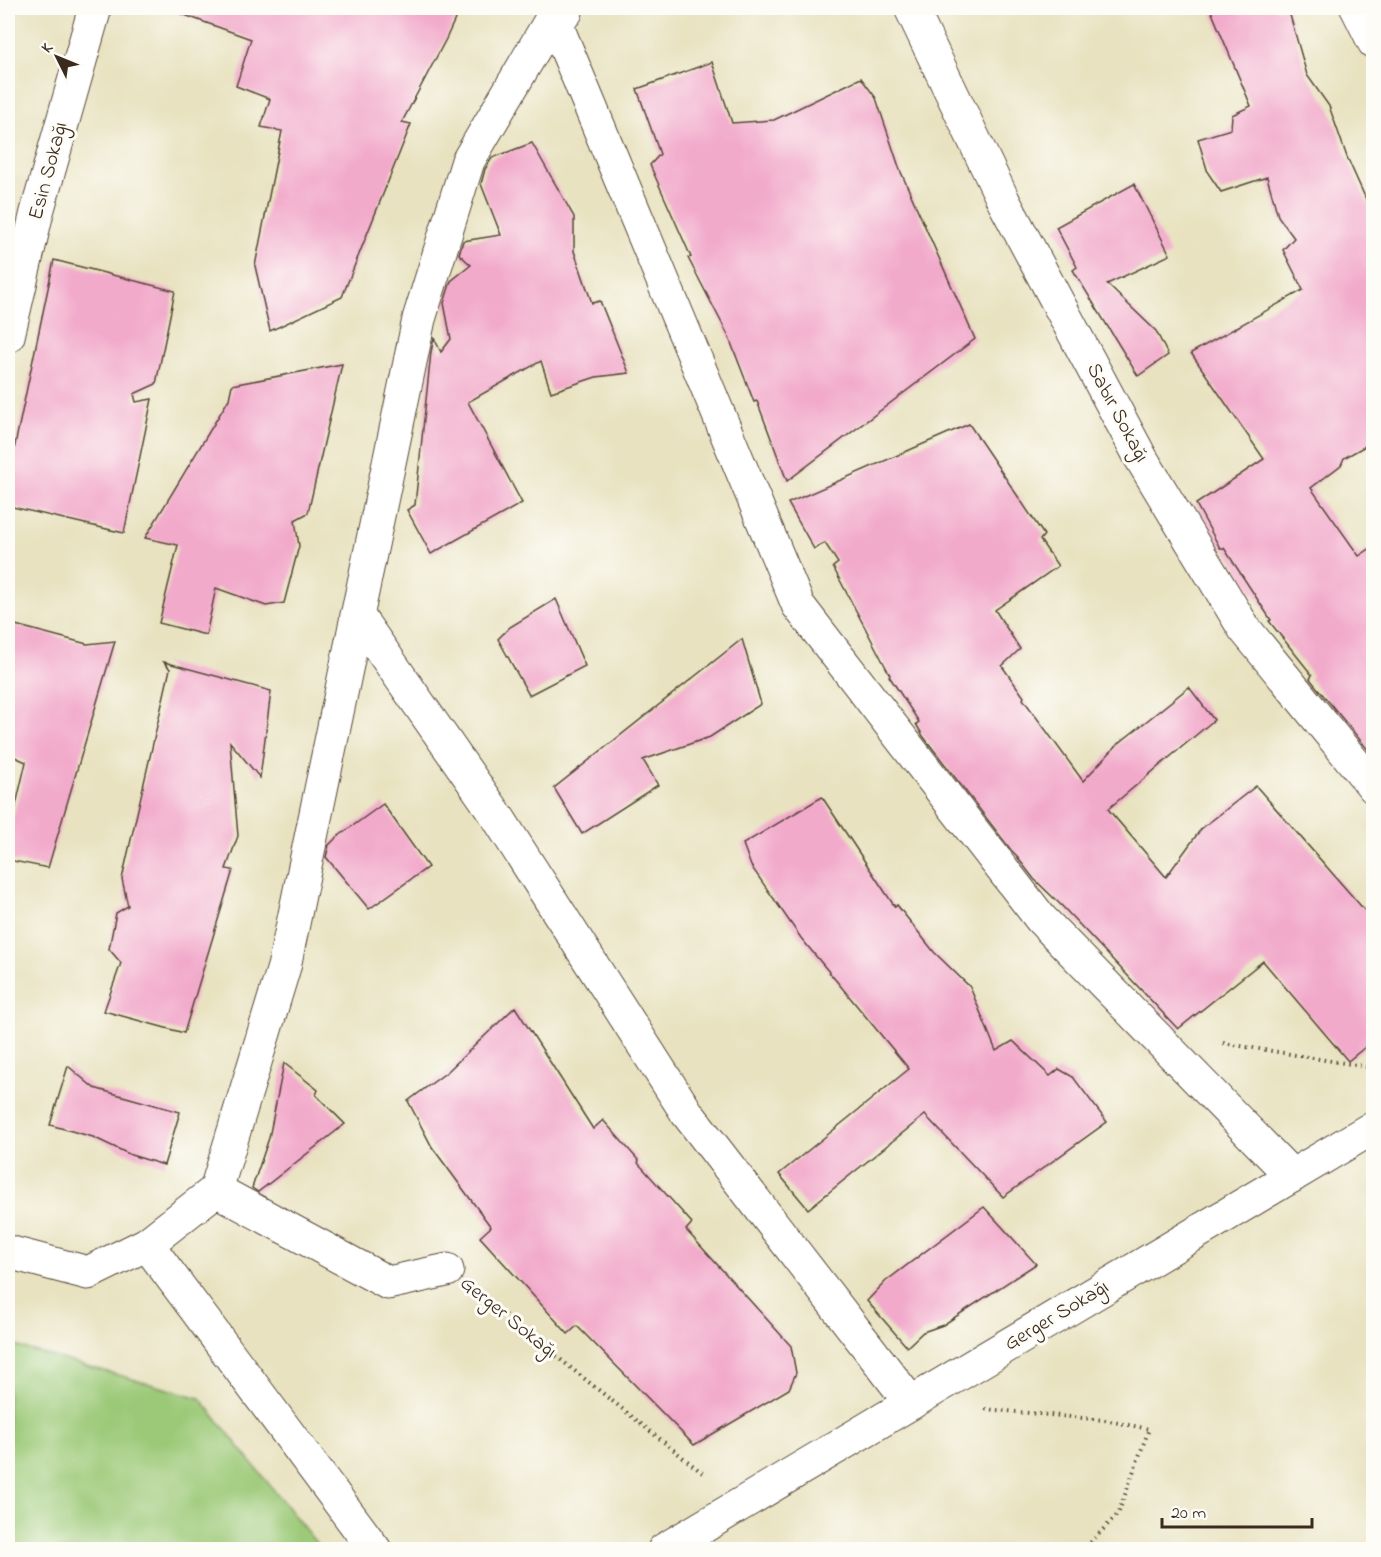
<svg xmlns="http://www.w3.org/2000/svg" width="1381" height="1557" viewBox="0 0 1381 1557" font-family="'Indie Flower',sans-serif">
  <style>
    .green { fill: #9bc977; stroke: #6b7a4a; stroke-width: 1.5 }
    .building { fill: #f2aacb }
    .lines { fill: none; stroke-linecap: round; stroke-linejoin: round }
    .minor-casing { stroke: #554636; stroke-width: 35 }
    .path { stroke: #554636; stroke-width: 4; stroke-dasharray: 1.5 4.5; stroke-linecap: butt }
    .minor { stroke: #fff; stroke-width: 33 }
    .labels { text-anchor: middle; dominant-baseline: central; stroke-width: 6; stroke-linejoin: round; paint-order: stroke }
    .street-label { font-size: 21px; fill: #3b2a1e; stroke: #fdfcf7 }
  </style>
  <rect width="100%" height="100%" fill="#fdfcf7"/>
  <filter id="ink" filterUnits="userSpaceOnUse"><feTurbulence type="fractalNoise" baseFrequency=".0167" numOctaves="2"/><feDisplacementMap in="SourceGraphic" scale="12" xChannelSelector="R" yChannelSelector="G"/><feConvolveMatrix kernelMatrix="1 2 1 2 8 2 1 2 1" color-interpolation-filters="sRGB"/></filter>
  <filter id="wash" filterUnits="userSpaceOnUse"><feTurbulence type="fractalNoise" baseFrequency=".008" numOctaves="4" result="noise"/><feDisplacementMap in="SourceGraphic" scale="24" xChannelSelector="R" yChannelSelector="G"/><feGaussianBlur stdDeviation="1.35" result="paint"/><feColorMatrix in="noise" values="0 0 0 0 0 0 0 0 0 0 0 0 0 0 0 0 0 1.4 0 .05"/><feComposite in="paint" operator="in"/></filter>
  <g filter="url(#wash)">
    <rect width="100%" height="100%" fill="#e8e2c0"/>
    <path class="green" d="M8,1344L200,1398L321,1549H8Z"/>
    <g id="blocks">
      <g class="building">
        <path d="M180,8H460L446,39L402,122L411,124L342,297L270,331L255,266L282,131L261,127L270,99L236,86L251,39L179,13Z"/>
        <path d="M1210,8H1288L1307,75L1329,106L1347,157L1374,217V441L1344,458L1341,465L1311,488L1359,556L1374,546V757L1310,679L1312,675L1269,621L1271,620L1224,548H1220L1196,504L1264,459L1191,353L1303,290L1283,250L1294,238L1278,216L1267,177L1221,192L1208,173L1198,139L1231,129L1232,115L1251,106Z"/>
        <path d="M712,62L732,123L774,120L861,78L876,98L900,170L975,339L787,481L757,401L754,402L728,335L688,258L691,257L650,165L660,154L637,89Z"/>
        <path d="M532,143L574,217V251L592,303L600,301L629,373L596,377L551,392L541,361L468,402L522,503L431,554L407,510L415,505L431,352L434,338L441,352L451,339L444,303L451,281L471,265L459,254L463,241L501,235L481,184L485,169L492,158Z"/>
        <path d="M1134,184L1170,255L1107,284L1156,331L1168,355L1138,376L1073,270L1077,267L1056,227Z"/>
        <path d="M54,260L175,291L156,384L134,394L136,402L152,399L124,533L8,506V478Z"/>
        <path d="M342,364L308,513L295,520L299,546L284,603L266,606L216,588L206,635L159,623L178,545L145,538L229,399L232,385Z"/>
        <path d="M969,424L1044,535L1040,540L1058,566L995,610L1020,649L1002,666L1024,697L1023,699L1083,781L1118,744L1189,687L1214,720L1108,809L1166,877L1201,829L1256,786L1374,921V1040L1348,1061L1263,961L1178,1029L1062,906L1034,879L1017,857V856L1011,850L923,736L916,724L919,722L889,676L890,675L833,567L838,563L825,543L814,549L788,503Z"/>
        <path d="M556,599L585,666L529,695L498,639L510,627Z"/>
        <path d="M8,623L87,644L115,641L48,868L8,860V839L26,762L8,754Z"/>
        <path d="M742,639L761,704L710,737L643,760L658,785L582,834L554,788Z"/>
        <path d="M164,662L271,691L260,778L230,742L238,836L226,869L233,870L184,1033L104,1011L121,963L109,949L116,913L128,906L122,879L170,669Z"/>
        <path d="M822,797L895,907L897,905L934,952L970,987L996,1051L1013,1041L1050,1076L1059,1069L1073,1077L1107,1122L1003,1197L925,1115L808,1209L779,1174L909,1069L801,938L751,866L743,844Z"/>
        <path d="M383,804L428,867L369,909L326,857L329,845L336,838Z"/>
        <path d="M515,1007L593,1129L603,1120L639,1161L638,1163L692,1223L686,1230L791,1346L796,1373L789,1389L694,1445L577,1326L568,1334L480,1237L491,1227L432,1147L408,1101L447,1072Z"/>
        <path d="M284,1063L318,1090L316,1095L345,1124L258,1192L252,1188L269,1138Z"/>
        <path d="M68,1066L94,1088L180,1112L164,1165L131,1155L93,1137L50,1125Z"/>
        <path d="M984,1207L1036,1264L943,1325L923,1332L907,1347L867,1301L886,1281Z"/>
      </g>
    </g>
  </g>
  <g filter="url(#ink)">
    <use href="#blocks" fill-opacity="0" stroke="#554636" stroke-width="1.5"/>
    <g class="lines">
      <g class="minor-casing">
        <g id="minor">
          <path d="M911,8L1004,202L1141,458L1244,628L1374,787"/>
          <path d="M1357,8L1374,42"/>
          <path d="M566,12L553,17L798,605L1041,919L1292,1176"/>
          <path d="M8,336L37,212L95,8"/>
          <path d="M357,615L497,816L687,1113L911,1403"/>
          <path d="M216,1190L388,1283L447,1270"/>
          <path d="M147,1244L375,1550"/>
          <path d="M8,1252L88,1273L147,1244L216,1190L284,967L419,319L468,161L558,8"/>
          <path d="M664,1550L1374,1127"/>
        </g>
      </g>
      <g class="path">
        <path d="M1223,1043L1374,1068"/>
        <path d="M481,1296L705,1475"/>
        <path d="M985,1409L1104,1420L1149,1429L1118,1514L1083,1550"/>
      </g>
      <use href="#minor" class="minor"/>
    </g>
  </g>
  <g class="labels">
    <g class="street-label">
      <text transform="translate(49 171) rotate(-75)">Esin Sokağı</text>
      <text transform="translate(1117 413) rotate(62)">Sabır Sokağı</text>
      <text transform="translate(1057 1316) rotate(-31)">Gerger Sokağı</text>
      <text transform="translate(508 1318) rotate(39)">Gerger Sokağı</text>
    </g>
  </g>
  <rect width="1381" height="1557" fill="none" stroke="#fdfcf7" stroke-width="30"/>
  <g transform="translate(57 57) rotate(313)" stroke="#fdfcf7" stroke-width="4.5" paint-order="stroke">
  <path d="M0-4.5L10 22L0 15L-10 22Z" fill="#3b2a1e"/>
  <text y="-9" font-size="16" font-weight="bold" text-anchor="middle" fill="#3b2a1e">K</text>
  </g>
  <path d="M1162 1518v9h150v-9" fill="none" stroke="#3b2a1e" stroke-width="3"/>
  <text x="1171" y="1518" font-size="18" fill="#3b2a1e" stroke="#fdfcf7" stroke-width="4.5" paint-order="stroke">20 m</text>
</svg>
